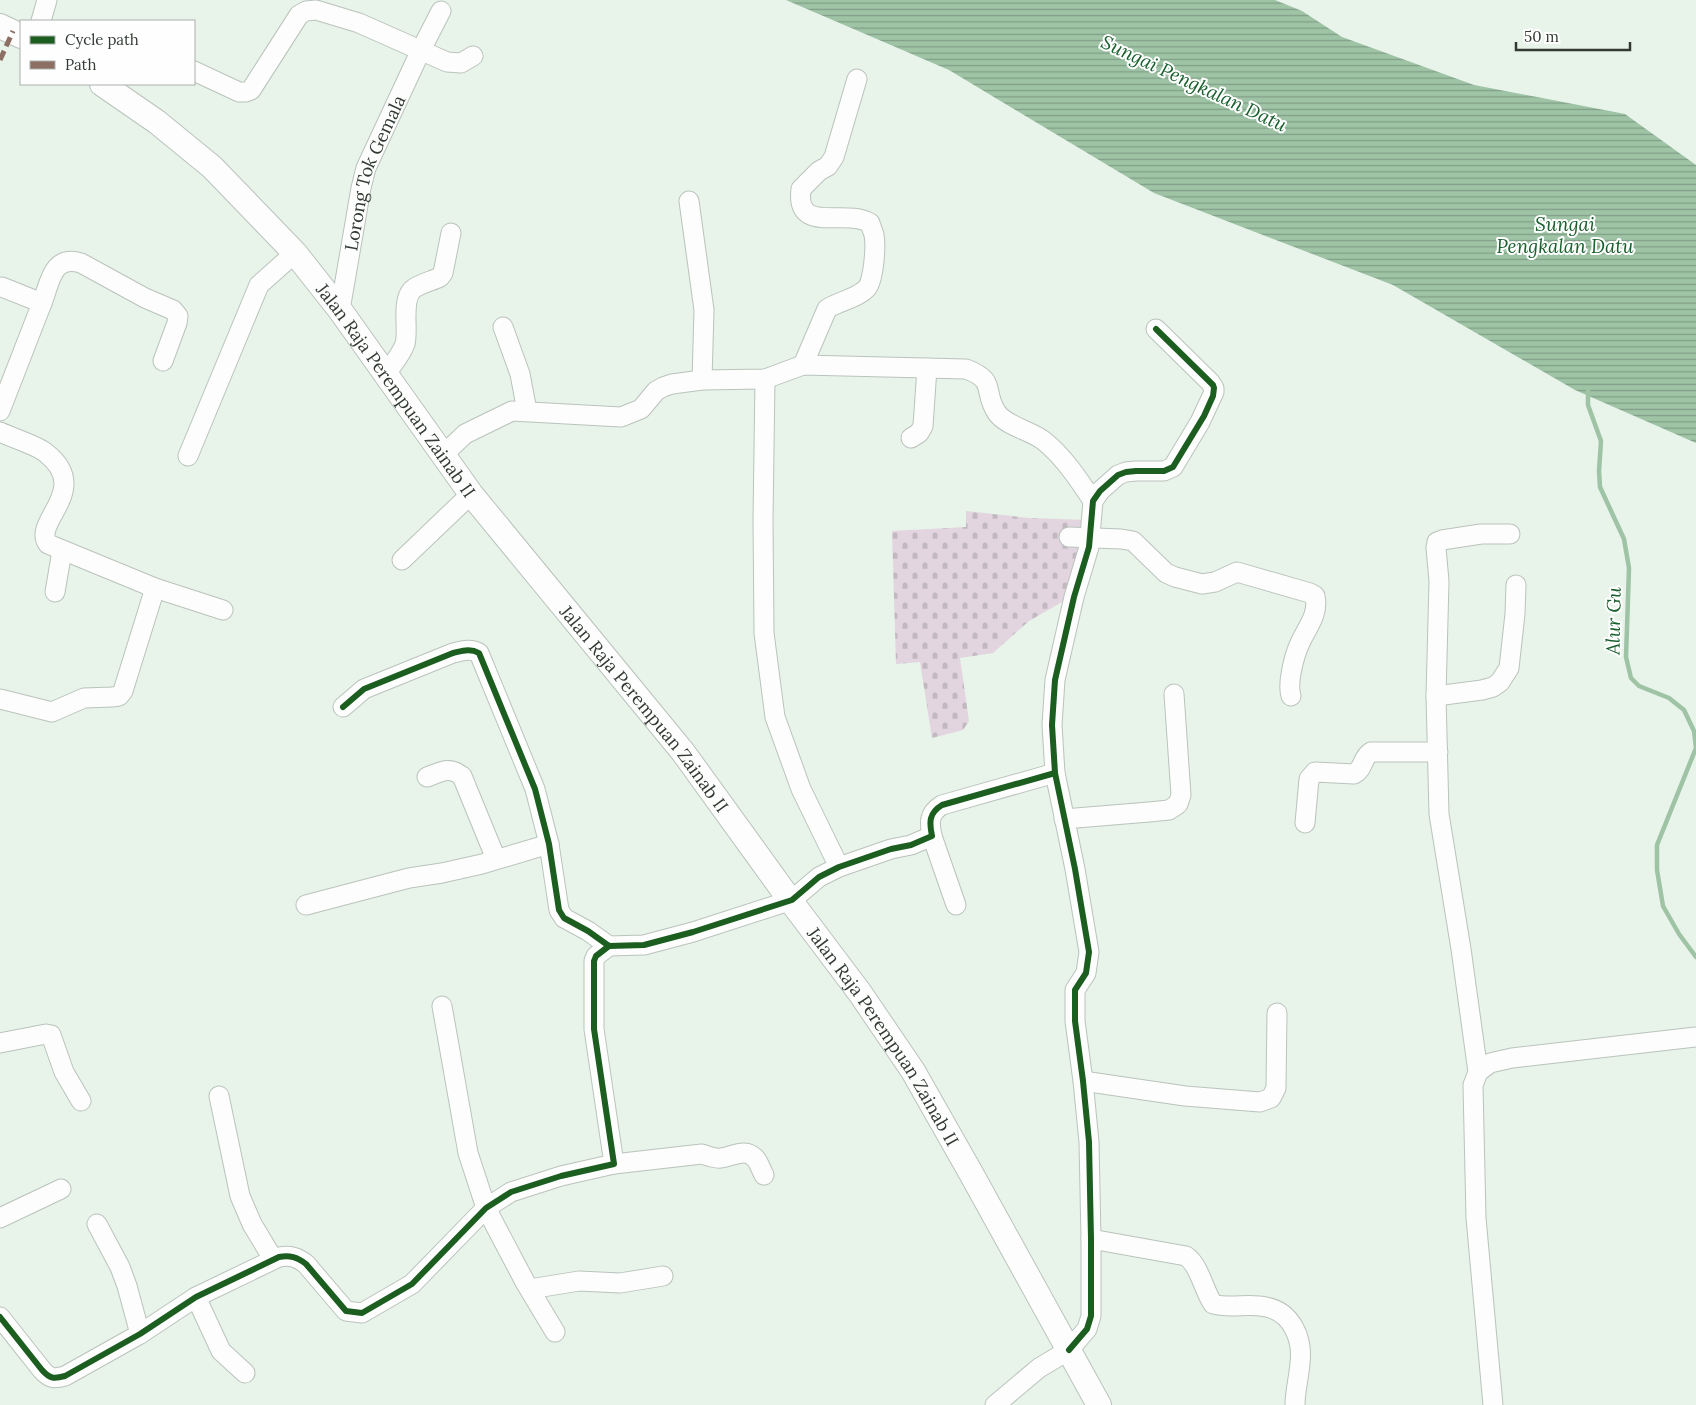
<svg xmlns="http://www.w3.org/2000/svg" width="1696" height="1405" viewBox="0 0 1696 1405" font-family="Lora,serif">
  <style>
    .cemetery { fill: url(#cemetery-stones) }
    .water { fill: url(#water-rules) }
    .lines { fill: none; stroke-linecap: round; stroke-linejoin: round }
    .stream { stroke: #9ec3a5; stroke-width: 4.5 }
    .minor-casing { stroke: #bac3bc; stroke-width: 21 }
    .major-casing { stroke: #bac3bc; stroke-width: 26 }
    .minor { stroke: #fcfdfc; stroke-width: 19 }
    .major { stroke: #fcfdfc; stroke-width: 24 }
    .quiet { stroke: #8d6e63; stroke-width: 5; stroke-dasharray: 10 5; stroke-linecap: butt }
    .cycleway-casing { stroke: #fefefe; stroke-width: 9 }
    .cycleway { stroke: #1b5e20; stroke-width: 6 }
    .labels { text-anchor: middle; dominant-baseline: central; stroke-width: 4; stroke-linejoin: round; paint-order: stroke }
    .street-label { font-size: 18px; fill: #323a33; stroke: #fefefe }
    .water-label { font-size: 19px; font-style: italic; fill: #19602d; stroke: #fefefe }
  </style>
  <defs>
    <pattern id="cemetery-stones" width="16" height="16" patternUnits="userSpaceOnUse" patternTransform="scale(1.25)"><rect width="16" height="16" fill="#e2d5df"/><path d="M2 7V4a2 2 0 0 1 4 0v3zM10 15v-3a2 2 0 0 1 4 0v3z" fill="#c2b8c0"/></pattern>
    <pattern id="water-rules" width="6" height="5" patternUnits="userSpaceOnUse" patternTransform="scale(1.25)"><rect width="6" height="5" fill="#9ec3a5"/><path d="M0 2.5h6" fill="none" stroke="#819f87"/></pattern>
  </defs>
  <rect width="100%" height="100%" fill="#e8f3ea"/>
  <path class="cemetery" d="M966,511L1029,518L1087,520L1069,598L1029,621L993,653L960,658L969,721L963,730L932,738L920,662L896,664L892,531L966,527Z"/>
  <path class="water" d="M786,0H1275L1302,11L1342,37L1474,85L1625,114L1696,165V443L1575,390L1393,285L1154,193L949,70Z"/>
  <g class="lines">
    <path class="stream" d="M1588,391V405L1601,441L1599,471L1600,487L1624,539L1629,568L1626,657L1631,678L1639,686L1669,698L1684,710L1694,731L1696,748L1657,845V870L1663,906L1679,934L1696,957"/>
    <g class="minor-casing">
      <g id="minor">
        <path d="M41,21L47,0"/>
        <path d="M194,71L239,92H246L251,90L299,15L306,11L316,10L359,23L447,62L461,63L473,56"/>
        <path d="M689,201L704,310L702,380"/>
        <path d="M42,303C50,283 52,254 81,263L145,298L173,310L178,316L177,323L163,361"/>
        <path id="s1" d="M340,310L361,188L366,168L421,50L441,11"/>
        <path d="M503,327L520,374L527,411"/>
        <path d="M803,365L827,309C839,301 856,299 866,289C874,282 876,245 874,235C873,231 871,227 870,223C844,208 795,235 801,189L819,171L828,166L834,157L857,79"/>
        <path d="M386,374C392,365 401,355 405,344C409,329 401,302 412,290C418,284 432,281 440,277L443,273L451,233"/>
        <path d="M765,379L763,520L764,633L775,717L801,789L839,867"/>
        <path d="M0,411L42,303L2,287"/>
        <path d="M0,432C12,438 37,445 46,453C93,490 31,522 48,544L155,588L223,610"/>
        <path d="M911,438L919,433L923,426L927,368"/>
        <path d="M443,455L465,434L512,411L621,417L641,409L656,391L663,387L672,384L702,380L765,379L803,365L966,369C998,381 982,391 997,413C1006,426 1032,431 1044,441C1064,457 1079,480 1093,501"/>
        <path d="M188,456L259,285L295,253"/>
        <path d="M1069,537L1121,539L1133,541L1166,573L1175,577L1202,584L1215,582L1237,572L1310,593L1315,596C1319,615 1307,627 1300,643C1294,656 1287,683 1291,696"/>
        <path d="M402,560L471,494"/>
        <path d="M55,592L62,551"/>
        <path d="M1436,696L1482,690L1493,687L1500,682L1509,668L1515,614L1516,585"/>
        <path d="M0,699L52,712L84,698L112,697L119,696L123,691L155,588"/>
        <path d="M343,707L364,689L453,653C462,651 470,648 479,653L535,789L549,844L559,910L564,918L588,931L609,946L644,945L693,932L792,900L819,877L839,867L891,849L911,845L932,836C929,822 929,813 942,805L1055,773"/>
        <path d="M427,777C441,772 449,766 462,776L496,859"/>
        <path d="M1064,819L1149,812L1169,810L1178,804L1181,795L1174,694"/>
        <path d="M1305,823L1309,779L1315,772L1354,774C1364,769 1362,757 1371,752H1438"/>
        <path d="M932,836L956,905"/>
        <path d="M306,905L409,878L442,873L482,864L549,844"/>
        <path d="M442,1006L468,1153L486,1208L525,1282L555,1332"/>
        <path d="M0,1043L46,1034L51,1035L64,1072L81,1101"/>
        <path d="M1478,1072L1490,1063L1512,1058L1696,1037"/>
        <path d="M1083,1081L1185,1096L1260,1102L1271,1098L1276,1088L1277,1013"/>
        <path d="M219,1096L240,1196L252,1224L273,1259"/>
        <path d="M614,1164L702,1154C708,1156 715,1159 721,1158C732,1157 745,1147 755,1158C759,1162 761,1170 764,1175"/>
        <path d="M0,1218L61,1189"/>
        <path d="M97,1224L120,1267L127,1286L140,1334"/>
        <path d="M1091,1239L1186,1256C1200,1266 1203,1289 1213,1304C1230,1309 1248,1303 1266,1307C1292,1312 1303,1339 1300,1363C1299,1377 1295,1391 1295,1405"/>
        <path d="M530,1289L579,1281L620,1283L663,1276"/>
        <path d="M196,1297L221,1351L245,1373"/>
        <path d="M0,1317L42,1370C50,1379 54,1379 65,1376L140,1334L196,1297L279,1257C290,1255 297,1257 306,1264L346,1311L362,1313L412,1284L486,1208L511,1192L561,1176L614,1164L594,1029V961L596,956L609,946"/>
        <path d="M995,1405L1039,1368L1069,1350L1087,1329L1091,1316V1239L1089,1142L1083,1081L1075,1021V990L1086,973L1089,952L1075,869L1055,773L1052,725L1055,680L1074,597L1089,547L1093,501L1100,491L1118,475L1126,472L1136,471H1164L1173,467L1200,422L1214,392V388L1210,382L1156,329"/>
        <path d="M1493,1405L1476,1218L1473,1085L1478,1072L1461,949L1439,814L1436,696L1439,581L1436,548L1437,542L1442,540L1481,534H1510"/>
      </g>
    </g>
    <g class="major-casing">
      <g id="major">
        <path d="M0,26L21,36"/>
        <path id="s2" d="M102,84L157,122L212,167L295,253L340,310L471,494L683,752L790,900L860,993L913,1071L972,1175L1099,1405"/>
      </g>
    </g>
    <use href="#minor" class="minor"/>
    <use href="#major" class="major"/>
    <path class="quiet" d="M0,60L13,31"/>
    <g class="cycleway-casing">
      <g id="cycleway">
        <path d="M343,707L364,689L453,653C462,651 470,648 479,653L535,789L549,844L559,910L564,918L588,931L609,946L644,945L693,932L792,900L819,877L839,867L891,849L911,845L932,836C929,822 929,813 942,805L1055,773"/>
        <path d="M0,1317L42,1370C50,1379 54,1379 65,1376L140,1334L196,1297L279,1257C290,1255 297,1257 306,1264L346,1311L362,1313L412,1284L486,1208L511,1192L561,1176L614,1164L594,1029V961L596,956L609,946"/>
        <path d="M1069,1350L1087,1329L1091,1316V1239L1089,1142L1083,1081L1075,1021V990L1086,973L1089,952L1075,869L1055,773L1052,725L1055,680L1074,597L1089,547L1093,501L1100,491L1118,475L1126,472L1136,471H1164L1173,467L1204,416L1213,396L1214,388L1213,385L1156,329"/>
      </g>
    </g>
    <use href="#cycleway" class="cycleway"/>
  </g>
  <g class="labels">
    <g class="street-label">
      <text stroke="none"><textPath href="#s1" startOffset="142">Lorong Tok Gemala</textPath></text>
      <text stroke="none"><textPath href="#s2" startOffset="428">Jalan Raja Perempuan Zainab II</textPath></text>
      <text stroke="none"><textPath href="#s2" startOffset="832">Jalan Raja Perempuan Zainab II</textPath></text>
      <text stroke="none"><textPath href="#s2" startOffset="1238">Jalan Raja Perempuan Zainab II</textPath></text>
    </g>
    <g class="water-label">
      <text transform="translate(1194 83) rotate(25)">Sungai Pengkalan Datu</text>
      <text x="1565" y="224">Sungai<tspan x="1565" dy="22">Pengkalan Datu</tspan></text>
      <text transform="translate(1613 621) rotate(-89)">Alur Gu</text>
    </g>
  </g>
  <rect x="20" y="20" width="175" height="65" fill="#fefefe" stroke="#acb0ad"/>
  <rect x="30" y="36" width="25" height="8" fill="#1b5e20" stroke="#acb0ad"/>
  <text x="65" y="45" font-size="15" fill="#323a33">Cycle path</text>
  <rect x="30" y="61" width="25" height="8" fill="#8d6e63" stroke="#acb0ad"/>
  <text x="65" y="70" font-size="15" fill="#323a33">Path</text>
  <path d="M1516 42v8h114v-8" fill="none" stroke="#323a33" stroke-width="2.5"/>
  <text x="1524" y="42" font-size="15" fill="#323a33" stroke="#fefefe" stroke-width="4" paint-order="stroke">50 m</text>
</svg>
